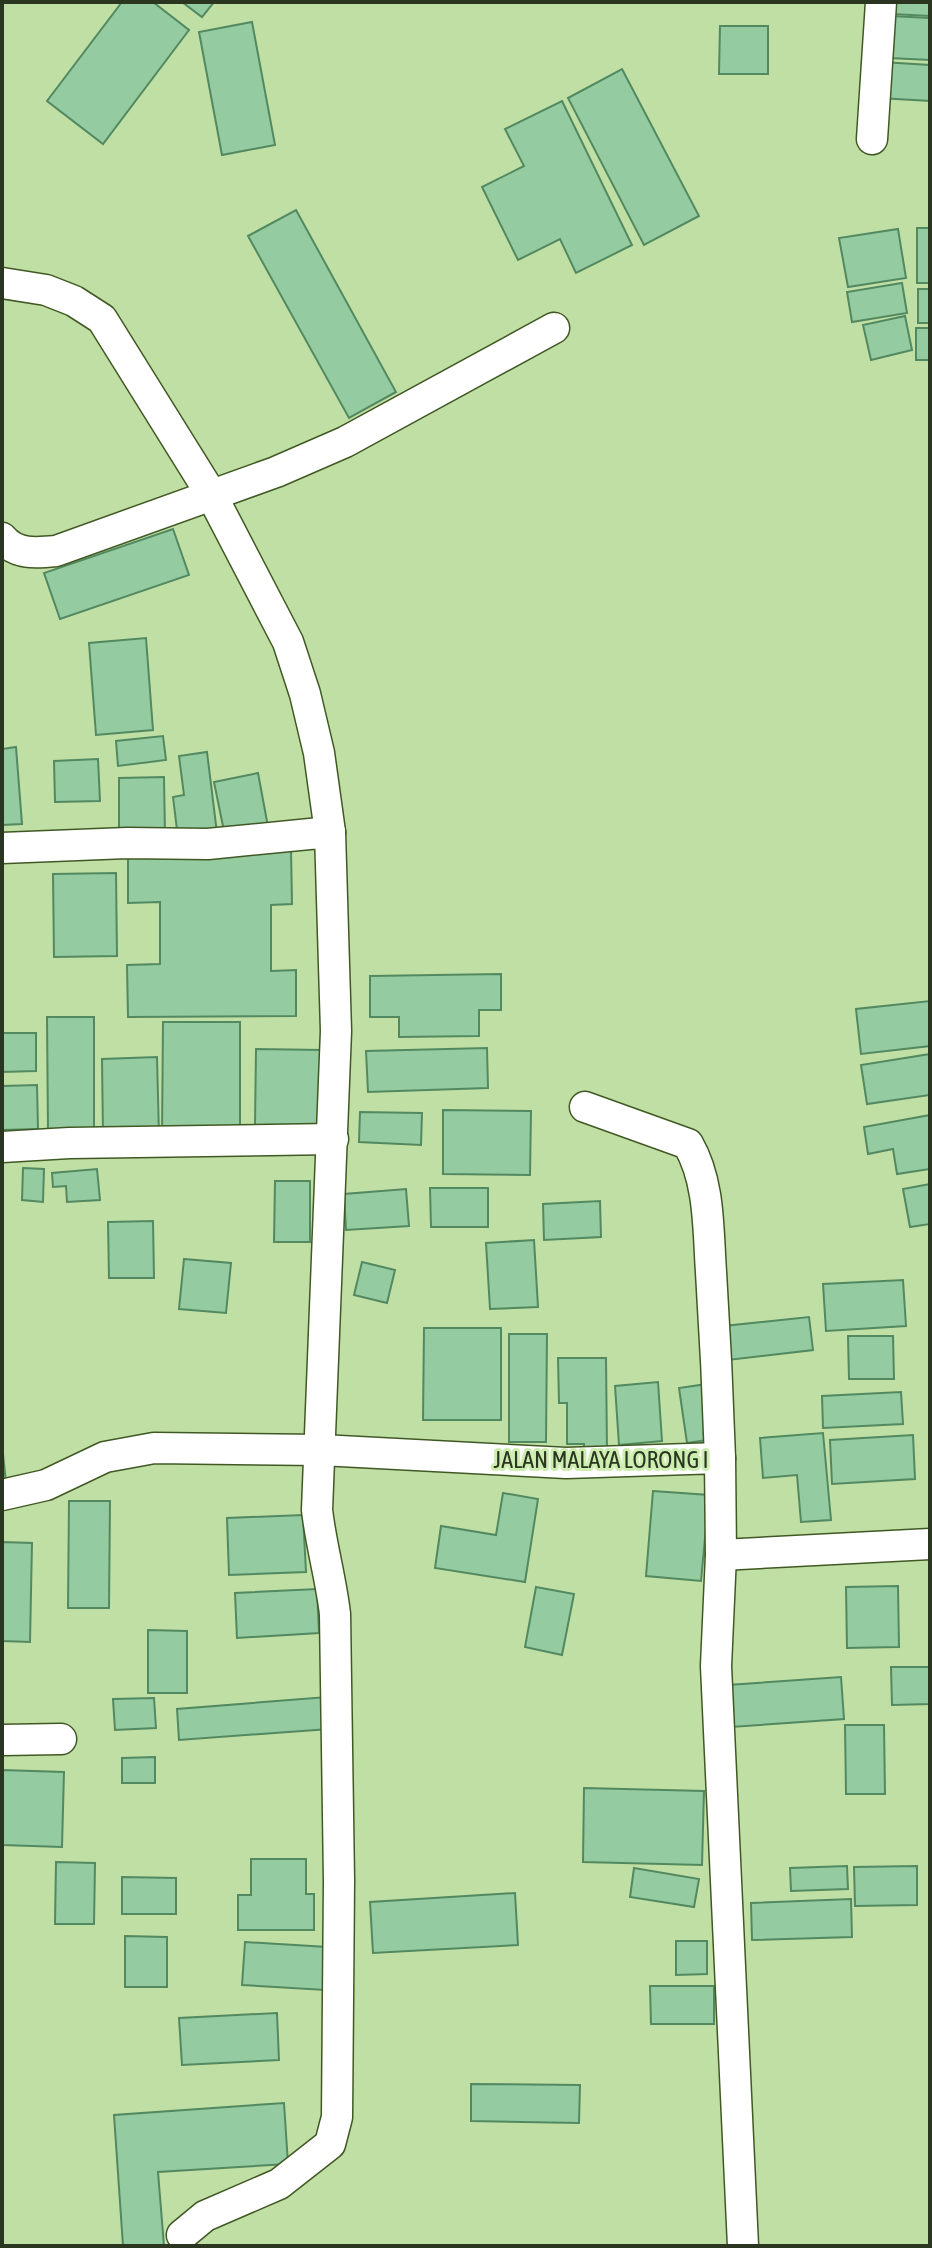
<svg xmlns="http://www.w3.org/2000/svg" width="932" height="2248" viewBox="0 0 932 2248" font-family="'Asap Condensed',sans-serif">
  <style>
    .building { fill: #94cba0; stroke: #538960; stroke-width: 2 }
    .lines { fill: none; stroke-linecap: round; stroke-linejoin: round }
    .street-casing { stroke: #405924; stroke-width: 33 }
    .street { stroke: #fff; stroke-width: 30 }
    .labels { text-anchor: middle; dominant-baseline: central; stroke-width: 6; stroke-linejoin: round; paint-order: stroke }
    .street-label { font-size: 24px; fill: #2a361f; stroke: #cdedb1 }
  </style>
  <rect width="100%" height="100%" fill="#c0dfa4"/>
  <g class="building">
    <path d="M122,2H153L189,30L103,144L47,101Z"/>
    <path d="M182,2H214L202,17Z"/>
    <path d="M893,2H930V16L892,14Z"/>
    <path d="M891,16L930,18V60L889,58Z"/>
    <path d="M252,22L275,145L222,155L199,32Z"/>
    <path d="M720,26H768V74H719Z"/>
    <path d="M882,62L930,65V101L879,98Z"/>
    <path d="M622,69L699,216L644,245L568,98Z"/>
    <path d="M562,101L632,245L576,273L560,239L518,260L482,187L524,166L505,129Z"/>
    <path d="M296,210L396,392L349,418L248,236Z"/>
    <rect x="917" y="228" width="13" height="55"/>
    <path d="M898,229L906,278L848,287L839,238Z"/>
    <path d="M902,283L907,313L852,322L847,292Z"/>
    <rect x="918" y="289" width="12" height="34"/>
    <path d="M905,316L912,350L871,360L863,325Z"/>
    <rect x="916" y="328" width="14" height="32"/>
    <path d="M173,529L189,575L60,619L44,573Z"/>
    <path d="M146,638L153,730L96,735L89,643Z"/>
    <path d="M163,736L166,760L118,766L116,741Z"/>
    <path d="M16,747L22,824L2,825V749Z"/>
    <path d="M207,752L217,833L178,838L173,797L184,795L179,756Z"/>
    <path d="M98,759L100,801L55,802L54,761Z"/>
    <path d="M258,773L269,832L226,841L214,782Z"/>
    <path d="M164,777L165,836L119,837V778Z"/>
    <path d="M291,850L292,904L271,905V971L296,970V1016L128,1017L127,965L160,964V902L128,903V851Z"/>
    <path d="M116,873L117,956L54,957L53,874Z"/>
    <path d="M501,974V1010H479V1036L399,1037V1017H370V976Z"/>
    <path d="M930,1001V1046L861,1054L856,1009Z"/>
    <path d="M47,1017H94V1130L48,1131Z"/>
    <path d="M163,1022H240V1134H162Z"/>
    <path d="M2,1033H36V1071L2,1072Z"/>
    <path d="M487,1048L488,1088L368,1092L366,1051Z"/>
    <path d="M256,1049L322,1050L321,1126L255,1125Z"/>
    <path d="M930,1054V1095L867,1104L861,1065Z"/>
    <path d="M157,1057L159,1135L103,1136L102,1059Z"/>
    <path d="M37,1085L38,1129L2,1130V1086Z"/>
    <path d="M443,1110L531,1111L530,1175L443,1174Z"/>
    <path d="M360,1112L422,1113L421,1145L359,1142Z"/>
    <path d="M930,1115V1169L897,1174L893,1149L868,1154L864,1127Z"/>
    <path d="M23,1168L44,1169L43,1202L22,1200Z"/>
    <path d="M97,1169L100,1200L67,1202L66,1186L53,1187L52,1173Z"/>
    <path d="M275,1181H310V1242H274Z"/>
    <path d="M930,1184V1224L910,1227L903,1189Z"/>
    <path d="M430,1188H488V1227H431Z"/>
    <path d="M406,1189L409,1226L346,1230L344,1194Z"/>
    <path d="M600,1201L601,1237L544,1240L543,1204Z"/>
    <path d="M153,1221L154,1278H109L108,1222Z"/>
    <path d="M534,1240L538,1307L490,1309L486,1243Z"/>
    <path d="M184,1259L231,1263L226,1313L179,1309Z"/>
    <path d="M362,1262L395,1270L387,1303L354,1295Z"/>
    <path d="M903,1280L906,1326L826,1331L823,1284Z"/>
    <path d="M809,1317L813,1350L728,1360L724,1326Z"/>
    <path d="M424,1328H501V1420H423Z"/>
    <path d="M509,1334H547L546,1442H509Z"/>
    <path d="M848,1336H893L894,1379H849Z"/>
    <path d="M558,1358H606L607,1451H584V1444H567V1403H559Z"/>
    <path d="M658,1382L662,1441L619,1445L615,1386Z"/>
    <path d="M707,1384L714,1439L687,1443L679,1388Z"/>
    <path d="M901,1392L903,1424L823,1428L822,1396Z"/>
    <path d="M823,1433L831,1520L801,1522L797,1475L763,1478L760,1438Z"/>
    <path d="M913,1435L915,1479L832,1484L830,1440Z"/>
    <path d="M2,1444L6,1483H2Z"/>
    <path d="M653,1491L709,1495L701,1581L646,1576Z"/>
    <path d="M503,1493L538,1499L525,1582L435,1568L441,1526L496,1535Z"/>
    <path d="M69,1501H110L109,1608H68Z"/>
    <path d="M303,1515L306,1572L229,1575L227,1518Z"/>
    <path d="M2,1542L32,1543L30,1642L2,1641Z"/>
    <path d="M898,1586L899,1647L847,1648L846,1587Z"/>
    <path d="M536,1587L574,1594L562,1655L525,1647Z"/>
    <path d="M317,1589L319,1633L237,1638L235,1593Z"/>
    <path d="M148,1630L187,1631V1693H148Z"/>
    <path d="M891,1667H930V1704L892,1705Z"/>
    <path d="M841,1677L844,1719L731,1727L728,1685Z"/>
    <path d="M327,1697L329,1729L179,1740L177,1709Z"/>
    <path d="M154,1698L156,1728L115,1730L113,1699Z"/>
    <path d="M845,1725H884L885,1794H846Z"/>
    <path d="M155,1757V1783H122V1758Z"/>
    <path d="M2,1770L64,1772L62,1847L2,1845Z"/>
    <path d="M584,1788L704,1791L702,1865L583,1862Z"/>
    <path d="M251,1859H306V1894H314V1930H238V1895H251Z"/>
    <path d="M56,1862L95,1863L94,1924H55Z"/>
    <path d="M847,1866L848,1889L791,1891L790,1868Z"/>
    <path d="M917,1866V1905L855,1906L854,1867Z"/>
    <path d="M634,1868L699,1879L694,1907L630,1897Z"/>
    <path d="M122,1877L176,1878V1914H122Z"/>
    <path d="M515,1893L518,1945L373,1953L370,1902Z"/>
    <path d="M851,1899L852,1937L752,1940L751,1903Z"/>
    <path d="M125,1936L167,1937V1987H125Z"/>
    <path d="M676,1941H707V1974L676,1975Z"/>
    <path d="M245,1942L327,1947L325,1990L242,1985Z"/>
    <path d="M650,1986H714V2024H651Z"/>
    <path d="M277,2013L279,2060L182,2065L179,2018Z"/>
    <path d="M471,2084L580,2085L579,2123L471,2121Z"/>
    <path d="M284,2103L288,2164L158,2172L164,2246H123L114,2115Z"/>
  </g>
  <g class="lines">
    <g class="street-casing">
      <g id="street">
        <path d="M872,139L881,2"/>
        <path d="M2,283L46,290L74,301L102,319L211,494L288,642L305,694L319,753L330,832"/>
        <path d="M2,538C16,555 36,553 56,551L276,472L345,442L554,328"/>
        <path d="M2,848L127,843L208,844L330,832L336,1031L317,1510C321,1545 331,1579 335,1614L339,1881L337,2117L330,2144L279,2184L205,2216L182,2235"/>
        <path d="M585,1107L688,1144C710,1182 708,1229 711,1272C715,1334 718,1396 720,1458"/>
        <path d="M2,1147L69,1143L333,1139"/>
        <path d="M2,1495L46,1485L105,1457L154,1448L321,1450L566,1463L720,1458L721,1555L930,1544"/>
        <path d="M721,1555L716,1666L743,2246"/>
        <path d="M2,1740L61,1739"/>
      </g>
    </g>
    <use href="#street" class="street"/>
  </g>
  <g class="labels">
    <g class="street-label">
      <text x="601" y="1459">JALAN MALAYA LORONG I</text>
    </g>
  </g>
  <rect width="932" height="2248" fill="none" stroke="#2a361f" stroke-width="8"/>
</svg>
